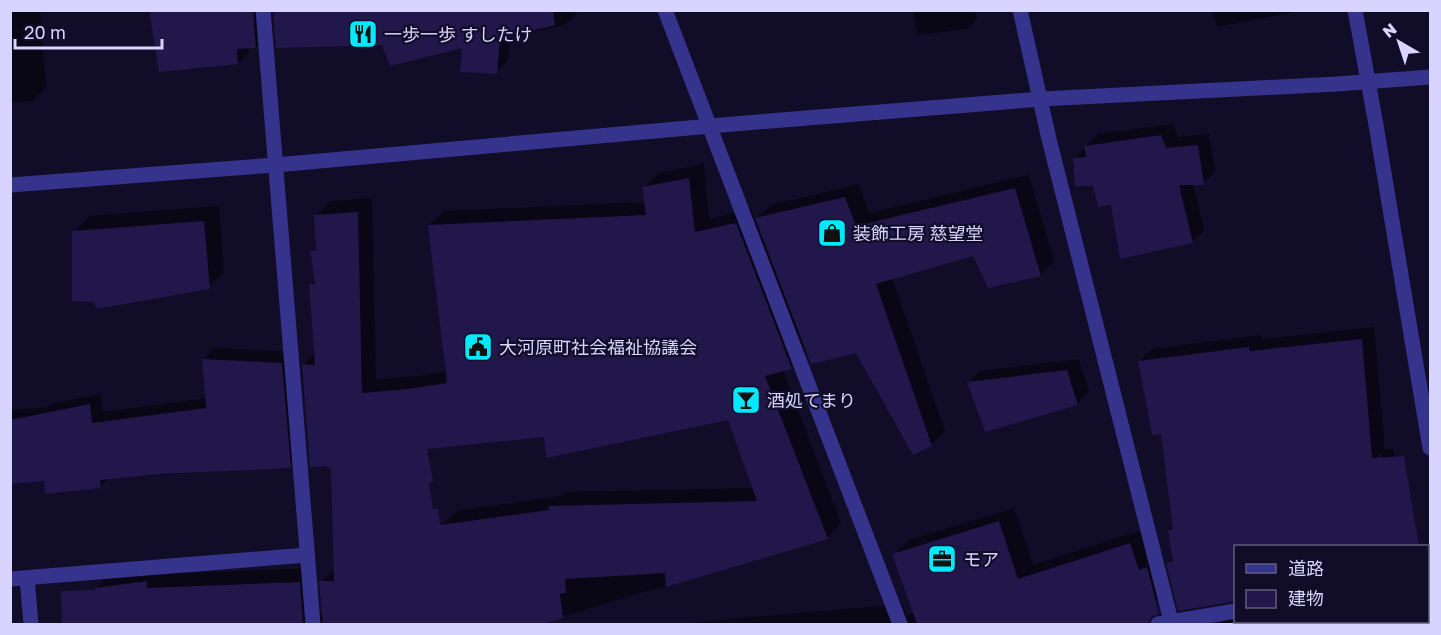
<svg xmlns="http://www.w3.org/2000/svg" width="1441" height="635" viewBox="0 0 1441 635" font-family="'Golos Text','Noto Sans JP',sans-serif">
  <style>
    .shadow { fill: #0007; fill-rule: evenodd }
    .building { fill: #21174b; fill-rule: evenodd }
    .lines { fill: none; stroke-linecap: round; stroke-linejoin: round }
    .minor { stroke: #35338c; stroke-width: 15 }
    .tertiary { stroke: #35338c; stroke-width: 15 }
    .labels { text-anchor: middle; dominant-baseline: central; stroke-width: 4.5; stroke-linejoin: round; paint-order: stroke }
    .poi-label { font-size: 18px; fill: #d8d4ff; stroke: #110d28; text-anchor: start }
  </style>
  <rect width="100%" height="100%" fill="#110d28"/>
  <g class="shadow">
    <path d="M10,10H40L46,87L32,101L10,103Z"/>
    <path d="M151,10H266L268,35L256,47H249L250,51L238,63Z"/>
    <path d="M289,10H577V13L565,25L510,36L508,60L496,72L464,46L383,43Z"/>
    <path d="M913,10H975L977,19L967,29L917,35Z"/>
    <path d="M1212,10H1307L1217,27Z"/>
    <path d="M1173,124L1178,137L1209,134L1215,171L1203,183H1193L1204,230L1192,242L1112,204L1074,159L1098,134Z"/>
    <path d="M704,164L709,219L751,209L755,220L771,205L859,184L869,213L1029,175L1054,261L1040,275L974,254L892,278L945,431L931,445L857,351H808L791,368L783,370L841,523L827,537L544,622V624H463L442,525L456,511L561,496L565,492L754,488L729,418L546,436L400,429L412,624H103L97,588L111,573L161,574L314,568L319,614L324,618L321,582L335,568L332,467L303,365L316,352L311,285L316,280L312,252L317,246L316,216L330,201L372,198L376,380L424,375L448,371L429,225L444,211L646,202L644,188L659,173Z"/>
    <path d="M219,206L224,272L209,287L74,232L89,216Z"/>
    <path d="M1374,327L1385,449H1393L1399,480L1380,495L1390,546H1236L1168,563L1174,557L1169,531L1174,527L1162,432L1140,361L1152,349L1261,335L1262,339ZM1378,454H1381L1387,487H1384Z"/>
    <path d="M215,348L293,352L301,455L290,467L109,478L100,486L46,480L10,482V410L49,407L54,403L101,394L103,412L207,398L203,359Z"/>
    <path d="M1079,359L1089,392L1077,404L968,383L980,371Z"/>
    <path d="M1014,508L1033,565L1145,529L1154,556L1162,554L1170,587L1156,602L1075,624H674L902,604L908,617L914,611L894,555L909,540Z"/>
    <path d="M1430,586V624H1220L1236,611V622H1428V587Z"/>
  </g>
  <g class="building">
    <path d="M149,10H253L256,48L237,49L238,64L159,72Z"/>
    <path d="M273,10H553L555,25L500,39L497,74L460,72L462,48L390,66L382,45L276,48Z"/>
    <path d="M1161,135L1166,148L1198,145L1204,185H1179L1193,243L1120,259L1111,205L1098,207L1093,186H1075L1073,158L1086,157L1084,146Z"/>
    <path d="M689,178L695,232L736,223L792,369L765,376L828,539L666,587L665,573L565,579L566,593L560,594L563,618L542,624H323L319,581H334L331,468L327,469V466L310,467L302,364L315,365L309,284H315L310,251L316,250L314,215L358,212L362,393L408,389L447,383L428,225L646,215L642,187ZM728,420L757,501L549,506V510L440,525L438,509H433L429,482H433L427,449L544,437L546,458Z"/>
    <path d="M1015,188L1041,276L988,288L973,256L876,284L932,446L913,455L856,353L811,364L755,218L845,197L856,226Z"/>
    <path d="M204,221L210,289L96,309L94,302L72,301V231Z"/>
    <path d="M1362,339L1372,458L1404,456L1419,546H1236V601L1178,611L1166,563L1173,561L1168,531L1173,529L1161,434L1152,435L1138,361L1249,347L1250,351Z"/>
    <path d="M202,359L282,363L291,468L162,474L100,480L101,488L45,494L44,481L10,484V420L90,404L92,423L206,408Z"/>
    <path d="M1067,370L1078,405L985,432L967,382Z"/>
    <path d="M999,521L1018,579L1130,543L1139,570L1147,567L1159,614L1151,617L1148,624H917L892,554Z"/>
    <path d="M147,581V588L300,582L303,624H62L61,591L95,590V588Z"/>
  </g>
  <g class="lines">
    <g class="minor">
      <path d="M263,10L313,624"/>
      <path d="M665,10L900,624"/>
      <path d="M1020,10L1049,139L1171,621"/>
      <path d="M1355,10L1376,125L1430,448"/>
      <path d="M27,578L31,624"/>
      <path d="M10,579L307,555"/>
      <path d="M1428,580H1430"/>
      <path d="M1158,624L1236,611"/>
    </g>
    <path class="tertiary" d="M10,185L275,165L733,124L1041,99L1337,84L1430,77"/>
  </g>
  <defs>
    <g id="restaurant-square" transform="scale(1.5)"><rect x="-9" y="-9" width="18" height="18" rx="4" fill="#00eaff" stroke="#110d28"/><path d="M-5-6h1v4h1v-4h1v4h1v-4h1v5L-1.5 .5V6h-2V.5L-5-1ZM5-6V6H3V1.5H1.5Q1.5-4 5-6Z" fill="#111"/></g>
    <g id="shop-square" transform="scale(1.5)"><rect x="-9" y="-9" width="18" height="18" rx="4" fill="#00eaff" stroke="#110d28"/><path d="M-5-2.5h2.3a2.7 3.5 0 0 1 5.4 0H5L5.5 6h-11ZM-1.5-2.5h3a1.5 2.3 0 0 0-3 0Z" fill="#111"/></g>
    <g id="civic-square" transform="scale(1.5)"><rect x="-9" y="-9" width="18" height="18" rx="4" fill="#00eaff" stroke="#110d28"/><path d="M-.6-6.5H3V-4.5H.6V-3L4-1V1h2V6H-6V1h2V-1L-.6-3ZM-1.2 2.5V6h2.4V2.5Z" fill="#111"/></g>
    <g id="bar-square" transform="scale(1.5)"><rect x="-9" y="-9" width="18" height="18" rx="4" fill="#00eaff" stroke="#110d28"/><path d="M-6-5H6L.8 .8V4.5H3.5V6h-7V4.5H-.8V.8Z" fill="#111"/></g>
    <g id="office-square" transform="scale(1.5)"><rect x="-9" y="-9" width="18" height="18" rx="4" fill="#00eaff" stroke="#110d28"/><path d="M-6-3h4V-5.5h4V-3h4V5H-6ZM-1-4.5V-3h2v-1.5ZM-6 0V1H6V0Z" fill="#111"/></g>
  </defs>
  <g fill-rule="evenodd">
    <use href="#restaurant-square" x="363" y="34"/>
    <use href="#shop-square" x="832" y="233"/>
    <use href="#civic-square" x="478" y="347"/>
    <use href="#bar-square" x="746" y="400"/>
    <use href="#office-square" x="942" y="559"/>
  </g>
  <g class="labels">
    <g class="poi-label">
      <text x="384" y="34">一歩一歩 すしたけ</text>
      <text x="853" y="233">装飾工房 慈望堂</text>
      <text x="499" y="347">大河原町社会福祉協議会</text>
      <text x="767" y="400">酒処てまり</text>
      <text x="963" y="559">モア</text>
    </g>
  </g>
  <rect width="1441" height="635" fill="none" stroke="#d8d4ff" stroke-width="24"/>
  <rect x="1234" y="545" width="195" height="78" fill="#110d28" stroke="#615d7e" stroke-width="1.5"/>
  <rect x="1246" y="564" width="30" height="9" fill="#35338c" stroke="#615d7e" stroke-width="1.5"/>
  <text x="1288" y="575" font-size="18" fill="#d8d4ff">道路</text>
  <rect x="1246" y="590" width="30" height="18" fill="#21174b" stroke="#615d7e" stroke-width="1.5"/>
  <text x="1288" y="605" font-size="18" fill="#d8d4ff">建物</text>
  <g transform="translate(1399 42) rotate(321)" stroke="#110d28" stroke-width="4.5" paint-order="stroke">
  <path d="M0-4.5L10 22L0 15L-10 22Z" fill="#d8d4ff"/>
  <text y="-9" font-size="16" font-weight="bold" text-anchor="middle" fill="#d8d4ff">N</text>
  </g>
  <path d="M15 39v9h147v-9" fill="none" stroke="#d8d4ff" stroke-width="3"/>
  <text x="24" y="39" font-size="18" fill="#d8d4ff" stroke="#110d28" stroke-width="4.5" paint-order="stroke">20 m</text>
</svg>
